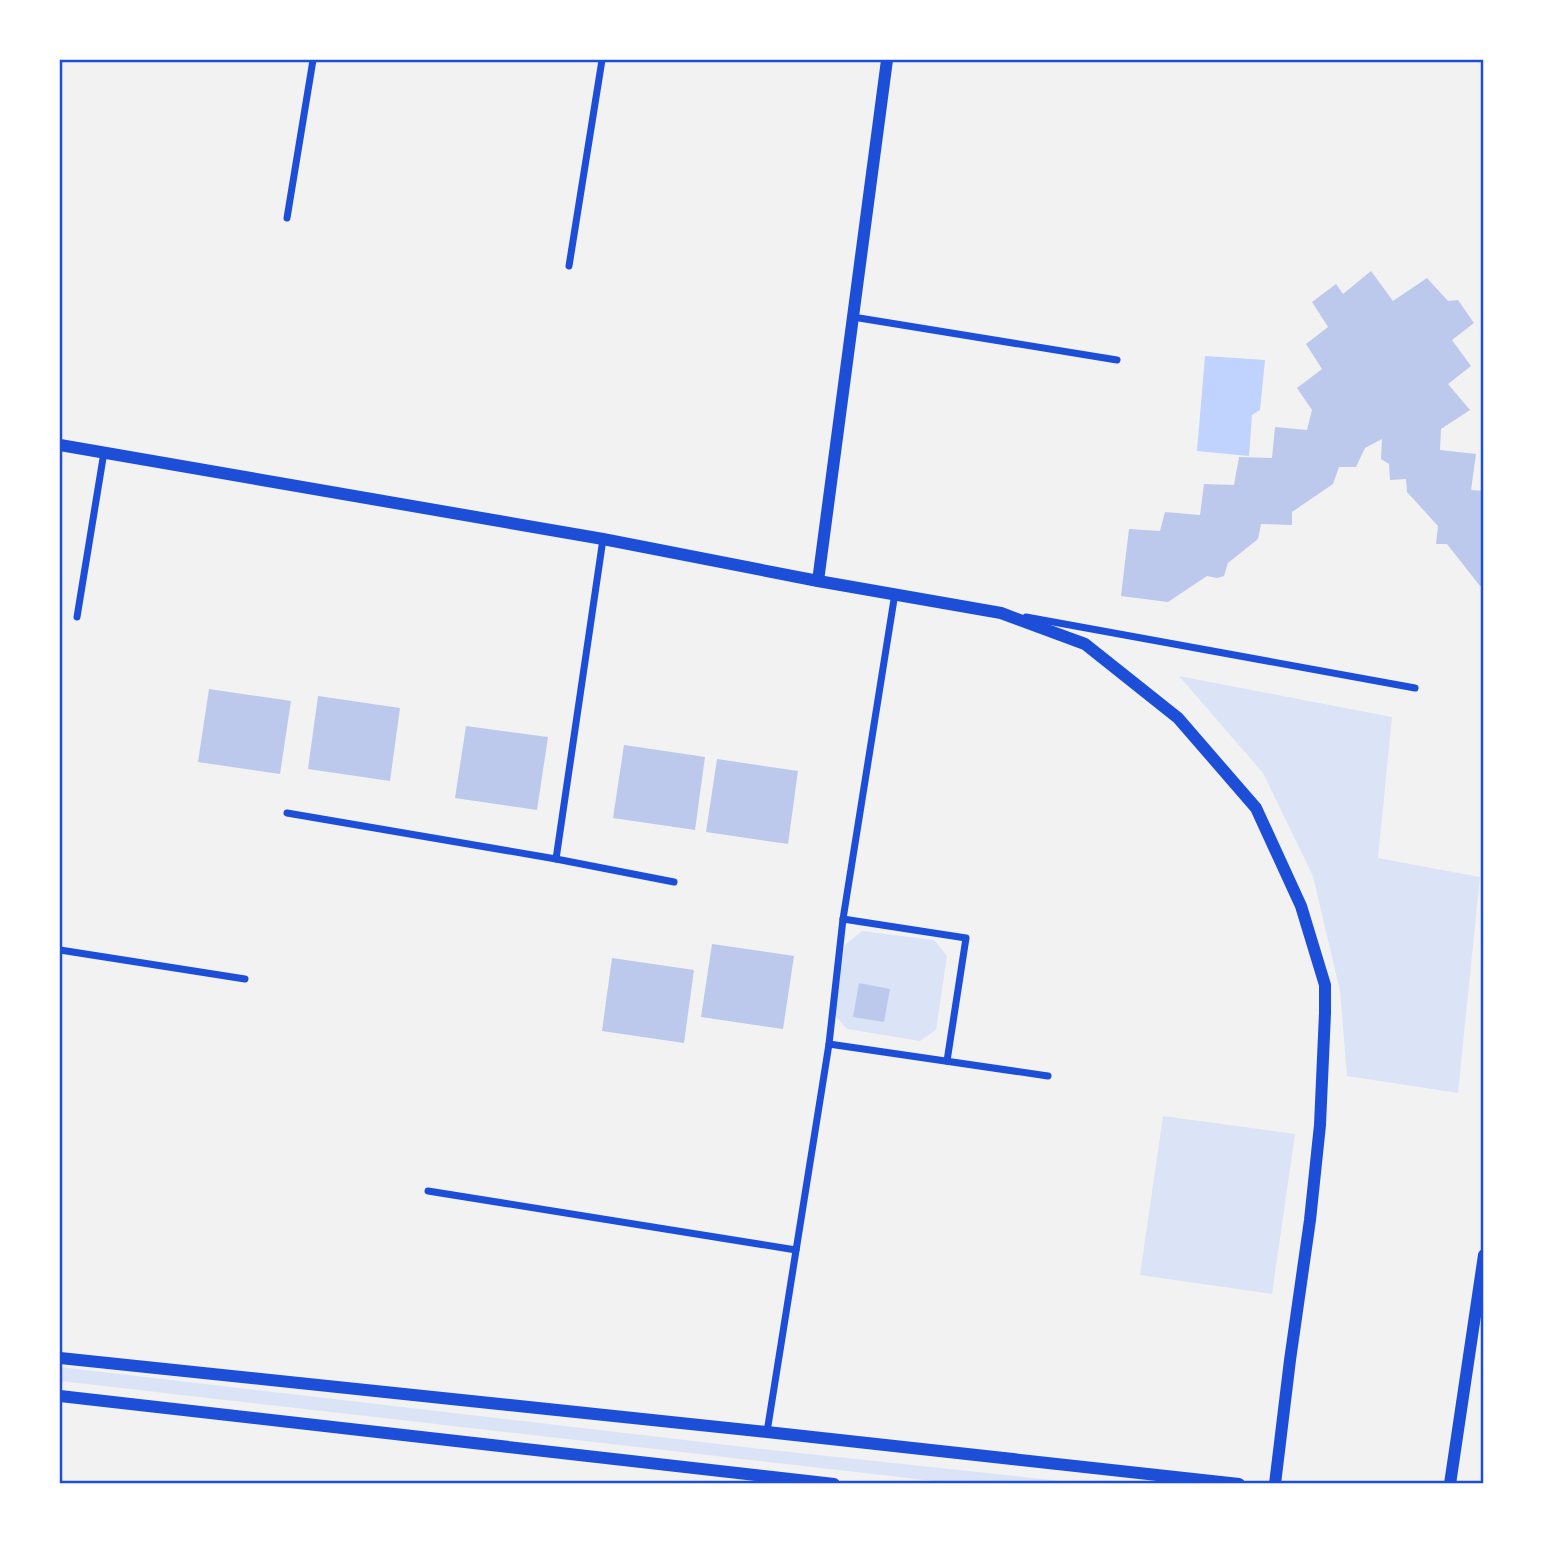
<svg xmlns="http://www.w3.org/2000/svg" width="1543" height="1543" viewBox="0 0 1543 1543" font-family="Inter,sans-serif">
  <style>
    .green { fill: #dbe4f7 }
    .water { fill: #bfd3fe }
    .building { fill: #bdc9ec }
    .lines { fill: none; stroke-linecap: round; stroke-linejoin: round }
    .minor { stroke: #1d4ed8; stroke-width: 7 }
    .tertiary { stroke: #1d4ed8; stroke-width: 12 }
    .neatline { fill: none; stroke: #1d4ed8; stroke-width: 2.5 }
  </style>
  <rect width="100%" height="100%" fill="#f2f2f2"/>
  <g class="green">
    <path d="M1179,676L1392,717L1378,858L1480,877L1458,1093L1347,1076L1340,991L1313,876L1263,773Z"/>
    <path d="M862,931L934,940L947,956L936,1030L920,1041L847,1029L832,1012L845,945Z"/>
    <path d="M1163,1116L1295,1134L1272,1294L1140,1275Z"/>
    <path d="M60,1367L753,1448L1080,1483H951L60,1381Z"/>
  </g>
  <path class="water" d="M1205,356L1265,360L1260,410L1252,415L1249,456L1197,451Z"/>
  <g class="building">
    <path d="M1371,271L1393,301L1427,278L1448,301L1458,300L1474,323L1452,340L1471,366L1448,384L1470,410L1441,429L1440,450L1476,454L1471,490L1484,491V586H1480L1447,544H1436L1438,526L1407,492L1406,479L1390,480L1389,464L1381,459L1382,439L1365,448L1356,467H1339L1333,484L1292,512V525L1261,524L1258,539L1228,563L1224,576L1217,578L1207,576L1168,602L1121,596L1129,529L1160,531L1165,512L1200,515L1204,484L1234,485L1239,457L1272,458L1275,427L1307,430L1312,410L1297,388L1322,369L1306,344L1328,327L1312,302L1336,284L1343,294Z"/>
    <path d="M209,689L291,701L280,774L198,762Z"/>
    <path d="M318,696L400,708L390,781L308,769Z"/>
    <path d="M466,726L548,737L537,810L455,798Z"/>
    <path d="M624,745L705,757L695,830L613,818Z"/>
    <path d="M717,759L798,771L788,844L706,832Z"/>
    <path d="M712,944L794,956L783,1029L701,1017Z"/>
    <path d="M612,958L694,970L684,1043L602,1031Z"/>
    <path d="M859,983L890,989L884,1022L853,1017Z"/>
  </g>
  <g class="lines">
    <g class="minor">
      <path d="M287,218L313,60"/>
      <path d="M569,266L602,60"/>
      <path d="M853,317L1117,360"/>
      <path d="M77,617L104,452"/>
      <path d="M1026,617L1415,688"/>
      <path d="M287,813L556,859L603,539"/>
      <path d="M556,859L674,882"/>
      <path d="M843,919L966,938L947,1061"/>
      <path d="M60,950L245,979"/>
      <path d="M829,1044L1048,1076"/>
      <path d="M428,1191L796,1250"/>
      <path d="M767,1432L829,1044L843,919L895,593"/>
    </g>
    <g class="tertiary">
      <path d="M60,445L603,539L818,581L1001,613L1085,644L1178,718L1256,808L1301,906L1325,985V1013L1320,1125L1310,1220L1290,1360L1275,1484"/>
      <path d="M818,581L887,60"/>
      <path d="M60,1358L767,1432L1239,1484"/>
      <path d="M60,1396L834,1484"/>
      <path d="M1450,1484L1484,1255"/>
    </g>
  </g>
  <rect width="1543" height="1543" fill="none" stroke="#ffffff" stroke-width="122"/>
  <rect x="61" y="61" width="1421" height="1421" class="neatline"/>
</svg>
